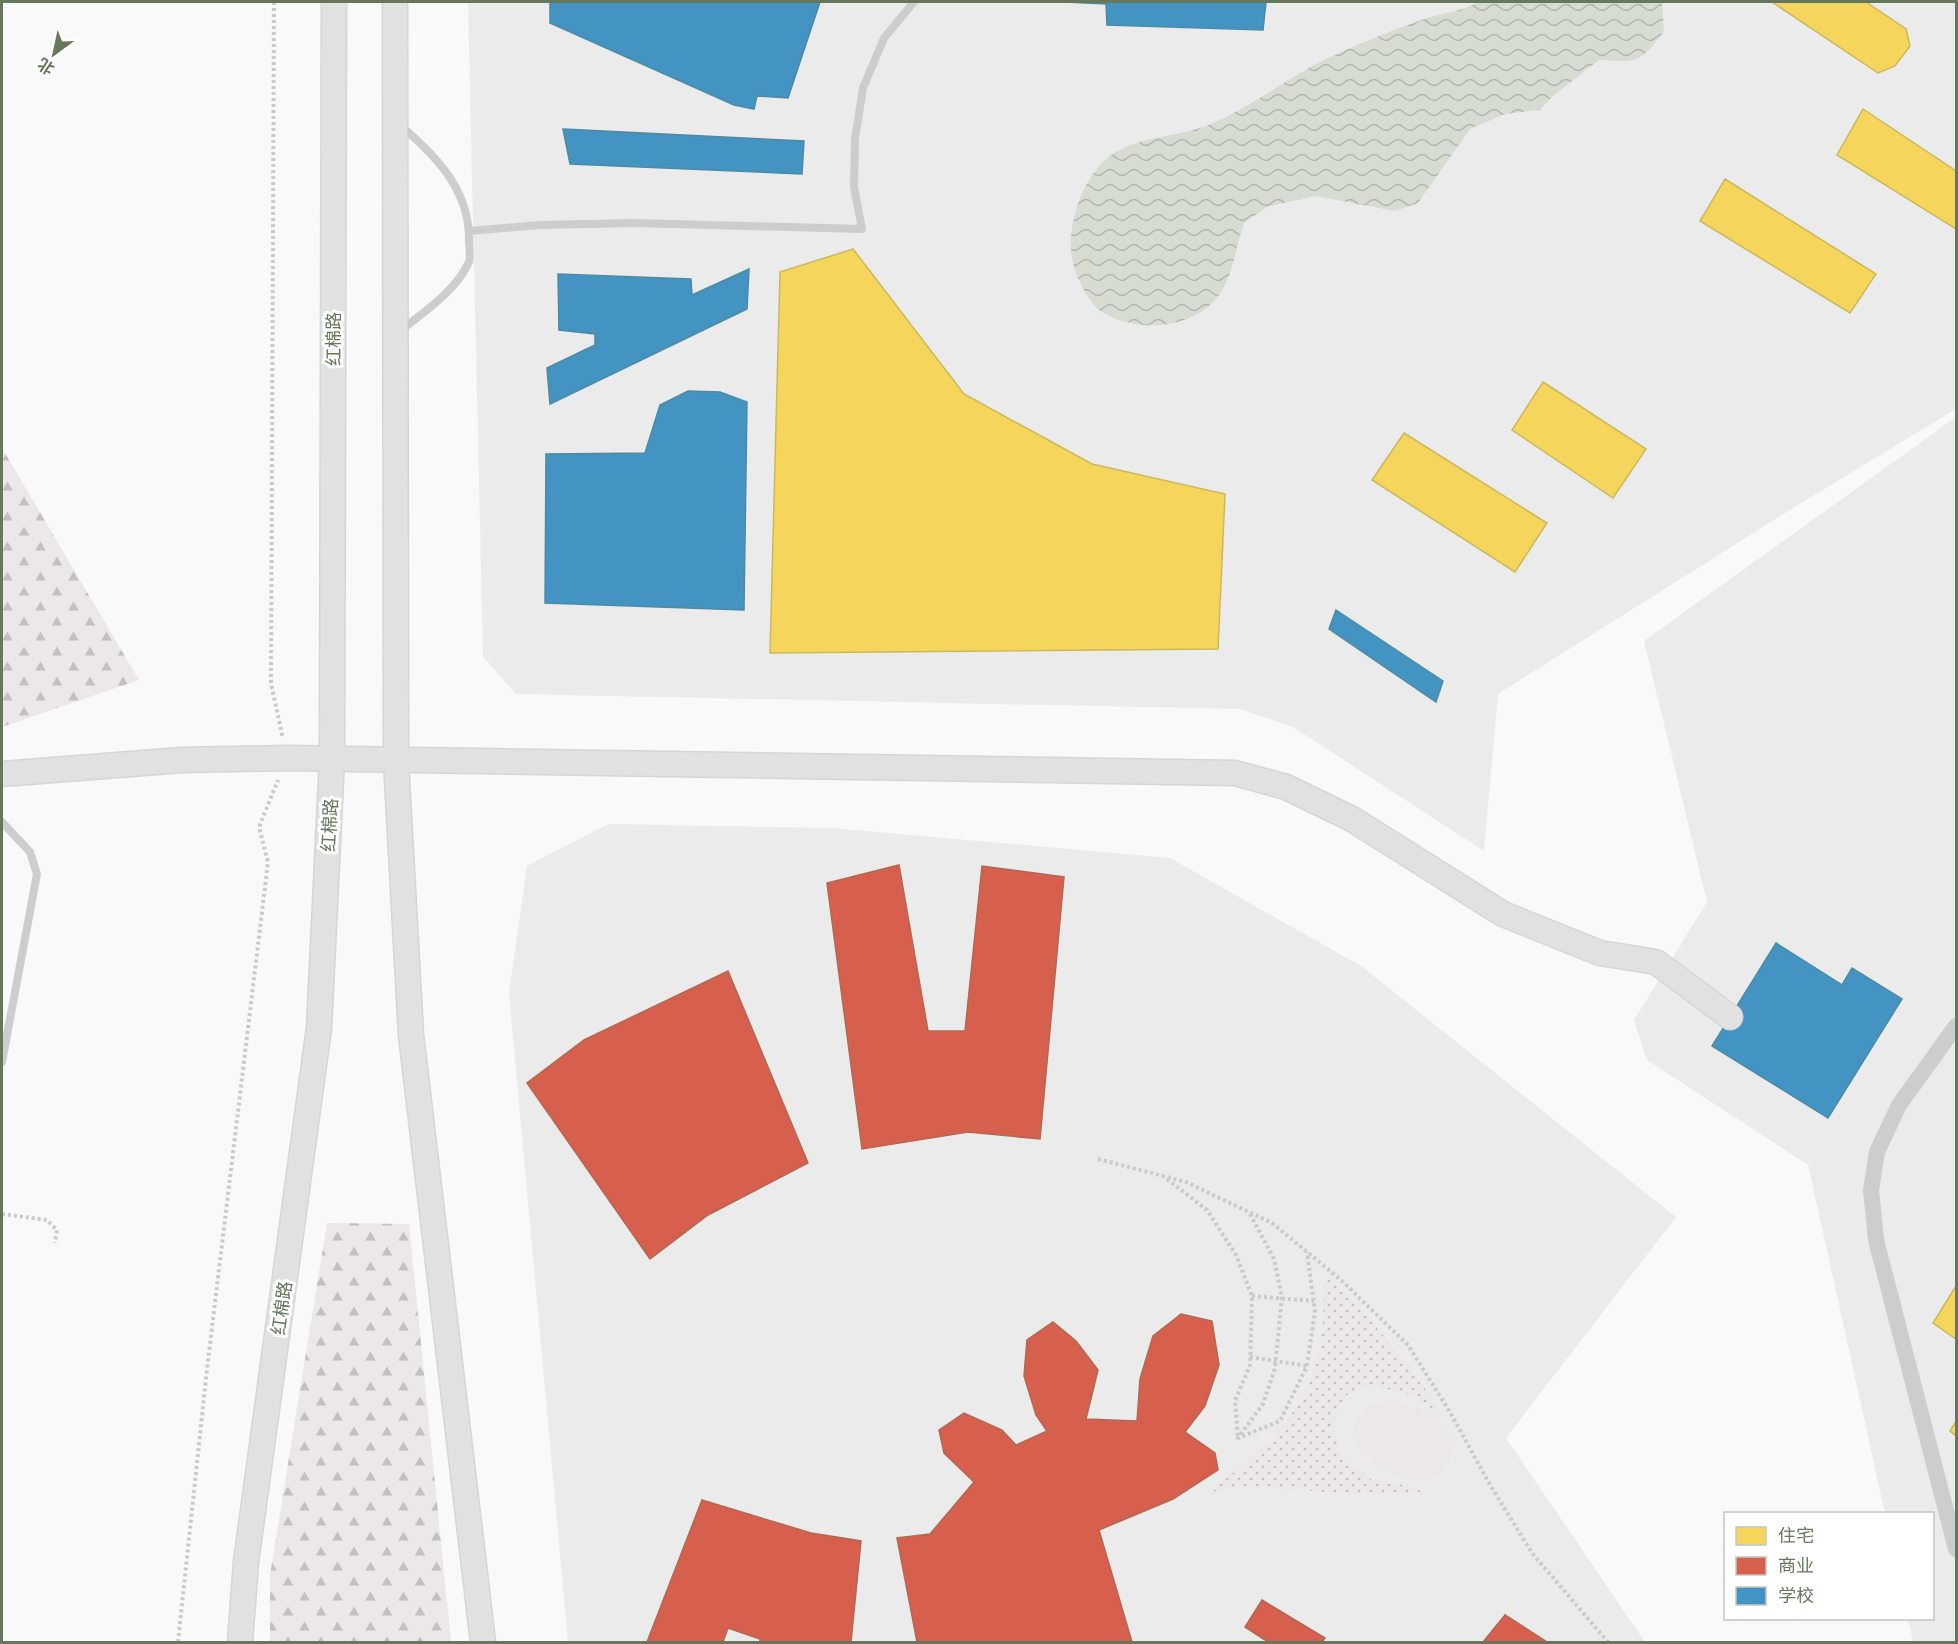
<svg xmlns="http://www.w3.org/2000/svg" width="1958" height="1644" viewBox="0 0 1958 1644" font-family="'Open Sans','Noto Sans SC',sans-serif">
  <style>
    .built { fill: #eaebea }
    .grass { fill: #ece7e8 }
    .forest { fill: url(#forest-firs) }
    .park { fill: url(#park-dots) }
    .water { fill: url(#water-waves) }
    .homes { fill: #f6d55c; stroke: #cab95c; stroke-width: 1.5 }
    .shops { fill: #d6604d; stroke: #b46751; stroke-width: 1.5 }
    .schools { fill: #4393c3; stroke: #4d8ba4; stroke-width: 1.5 }
    .lines { fill: none; stroke-linecap: round; stroke-linejoin: round }
    .secondary-casing { stroke: #d5d7d5; stroke-width: 27 }
    .path { stroke: #cacbc9; stroke-width: 4; stroke-dasharray: 3 3; stroke-linecap: butt }
    .lane { stroke: #cdcecc; stroke-width: 8 }
    .street { stroke: #cdcecc; stroke-width: 16 }
    .secondary { stroke: #e0e1e0; stroke-width: 24 }
    .labels { text-anchor: middle; dominant-baseline: central; stroke-width: 6; stroke-linejoin: round; paint-order: stroke }
    .street-label { font-size: 18px; fill: #65785b; stroke: #fff }
  </style>
  <defs>
    <pattern id="forest-firs" width="22" height="20" patternUnits="userSpaceOnUse" patternTransform="scale(1.5)"><rect width="22" height="20" fill="#ece7e8"/><path d="M5 1l3.5 6h-7zM16 11l3.5 6h-7z" fill="#c3c0bf"/></pattern>
    <pattern id="park-dots" width="8" height="8" patternUnits="userSpaceOnUse" patternTransform="scale(1.5)"><rect width="8" height="8" fill="#ece7e8"/><path d="M2 2h.1M6 6h.1" fill="none" stroke="#c3c0bf" stroke-width="1.8" stroke-linecap="round"/></pattern>
    <pattern id="water-waves" width="16" height="10" patternUnits="userSpaceOnUse" patternTransform="scale(1.5)"><rect width="16" height="10" fill="#d7dcd2"/><path d="M0 5q4-4 8 0t8 0" fill="none" stroke="#b2b7ad"/></pattern>
  </defs>
  <rect width="100%" height="100%" fill="#f9f9f9"/>
  <g class="built">
    <path d="M468,2H1956V409L1801,503L1498,694L1484,851L1293,727L1240,709L516,694L483,657Z"/>
    <path d="M1956,417V1642H1913L1908,1619L1932,1618V1514L1885,1513L1808,1165L1647,1060L1634,1020L1707,902L1644,641Z"/>
    <path d="M608,824L832,828L1170,858L1361,966L1676,1217L1506,1438L1645,1642H568L509,993L527,866Z"/>
  </g>
  <path class="grass" d="M1390,1401L1414,1406L1440,1420L1453,1442L1449,1463L1436,1477L1407,1479L1390,1473L1363,1456L1352,1433C1359,1409 1366,1405 1390,1401Z"/>
  <g class="forest">
    <path d="M2,448L139,680L2,727Z"/>
    <path d="M327,1223L409,1224L451,1642H270V1575Z"/>
  </g>
  <path class="park" d="M1325,1276C1371,1317 1409,1363 1442,1414L1405,1393L1369,1385L1345,1396L1332,1423L1340,1454L1372,1480L1416,1487L1422,1493L1351,1494L1253,1486L1203,1493C1259,1459 1311,1410 1321,1341C1324,1319 1323,1297 1325,1276Z"/>
  <path class="water" d="M1478,2H1662L1664,32C1638,64 1640,62 1599,60L1553,96L1540,110L1505,114L1470,129L1418,203L1395,211L1315,196L1267,207L1244,223C1235,248 1234,277 1216,299C1191,329 1137,333 1104,313C1091,306 1081,286 1076,273C1062,239 1078,185 1105,160C1132,135 1179,138 1211,124C1251,107 1284,80 1322,61C1355,45 1392,30 1427,18C1445,12 1461,12 1478,2Z"/>
  <g class="homes">
    <path d="M1772,2H1866L1906,29L1910,46L1895,66L1878,73Z"/>
    <path d="M1863,109L1956,171V229L1837,155Z"/>
    <path d="M1725,179L1876,274L1850,313L1700,221Z"/>
    <path d="M853,249L964,394L1092,464L1225,494L1218,649L770,653L780,272Z"/>
    <path d="M1543,382L1646,449L1613,498L1512,430Z"/>
    <path d="M1404,433L1547,523L1515,572L1372,480Z"/>
    <path d="M1956,1286V1339L1933,1323Z"/>
    <path d="M1956,1421V1436L1950,1431Z"/>
  </g>
  <g class="shops">
    <path d="M899,865L928,1031H965L982,866L1064,877L1040,1139L968,1132L862,1149L827,883Z"/>
    <path d="M728,971L808,1163L708,1215L650,1259L527,1083L584,1040Z"/>
    <path d="M1181,1314L1212,1321L1219,1365L1205,1406L1185,1432L1215,1453L1218,1470L1173,1499L1099,1530L1132,1642H917L897,1538L930,1534L974,1482L944,1453L939,1430L964,1413L1002,1430L1016,1445L1047,1431L1036,1415L1024,1376L1027,1340L1053,1322L1076,1341L1098,1370L1086,1419L1137,1421L1140,1379L1153,1336Z"/>
    <path d="M702,1500L811,1533L861,1541L851,1642H760V1639L728,1628L723,1642H647Z"/>
    <path d="M1262,1600L1325,1638L1322,1642H1268L1245,1627Z"/>
    <path d="M1505,1615L1547,1642H1483Z"/>
  </g>
  <g class="schools">
    <path d="M550,2H820L788,98L757,96L754,109L734,105L550,23Z"/>
    <path d="M1065,2H1266L1263,30L1107,25L1106,4Z"/>
    <path d="M563,129L804,141L802,174L570,164Z"/>
    <path d="M749,269L747,309L550,404L547,368L595,345V334L559,330L558,274L691,279L692,295Z"/>
    <path d="M688,391L720,392L747,402L744,610L545,603L546,454L645,453L660,405Z"/>
    <path d="M1336,610L1443,681L1436,702L1329,629Z"/>
    <path d="M1776,943L1842,985L1852,968L1902,999L1828,1118L1712,1046Z"/>
  </g>
  <g class="lines">
    <g class="secondary-casing">
      <g id="secondary">
        <path d="M395,2L396,761L411,1035L483,1642"/>
        <path d="M2,774L182,760L287,758L1235,773L1286,787L1352,819L1503,914L1600,953L1656,962L1730,1017"/>
        <path d="M240,1642L246,1562L319,1028L332,759L334,2"/>
      </g>
    </g>
    <g class="path">
      <path d="M274,2L271,683L283,739"/>
      <path d="M1098,1159L1186,1182L1272,1223L1341,1280L1408,1345L1450,1412L1490,1485L1532,1553L1608,1642"/>
      <path d="M1167,1179L1207,1210L1236,1255L1252,1296L1250,1365L1235,1401L1238,1438"/>
      <path d="M2,1214L47,1220L57,1230L55,1243"/>
      <path d="M1250,1214L1274,1259L1282,1297L1275,1368L1263,1404L1238,1438L1280,1421L1307,1366L1315,1311L1307,1252"/>
      <path d="M1252,1296L1314,1301"/>
      <path d="M1250,1357L1307,1366"/>
      <path d="M178,1642L207,1369L268,862L259,827L278,780"/>
    </g>
    <g class="lane">
      <path d="M400,125C436,156 469,189 469,239C469,246 471,257 469,262C456,291 424,312 400,331"/>
      <path d="M469,231L540,225L634,223L862,229L854,187L855,139L863,88L884,38L914,2"/>
      <path d="M2,822L30,852L37,874L2,1062"/>
    </g>
    <path class="street" d="M1956,1026L1899,1105L1877,1152L1871,1190L1876,1240L1956,1549"/>
    <use href="#secondary" class="secondary"/>
  </g>
  <g class="labels">
    <g class="street-label">
      <text transform="translate(333 339) rotate(-90)">红棉路</text>
      <text transform="translate(329 825) rotate(-87)">红棉路</text>
      <text transform="translate(281 1308) rotate(-82)">红棉路</text>
    </g>
  </g>
  <rect width="1958" height="1644" fill="none" stroke="#65785b" stroke-width="6"/>
  <rect x="1724" y="1512" width="210" height="108" fill="#ffffff" stroke="#c1c9bd" stroke-width="1.5"/>
  <rect x="1736" y="1527" width="30" height="18" fill="#f6d55c" stroke="#c1c9bd" stroke-width="1.5"/>
  <text x="1778" y="1542" font-size="18" fill="#65785b">住宅</text>
  <rect x="1736" y="1557" width="30" height="18" fill="#d6604d" stroke="#c1c9bd" stroke-width="1.5"/>
  <text x="1778" y="1572" font-size="18" fill="#65785b">商业</text>
  <rect x="1736" y="1587" width="30" height="18" fill="#4393c3" stroke="#c1c9bd" stroke-width="1.5"/>
  <text x="1778" y="1602" font-size="18" fill="#65785b">学校</text>
  <g transform="translate(54 54) rotate(213)" stroke="#ffffff" stroke-width="4.5" paint-order="stroke">
  <path d="M0-4.5L10 22L0 15L-10 22Z" fill="#65785b"/>
  <text y="-9" font-size="16" font-weight="bold" text-anchor="middle" fill="#65785b">北</text>
  </g>
</svg>
